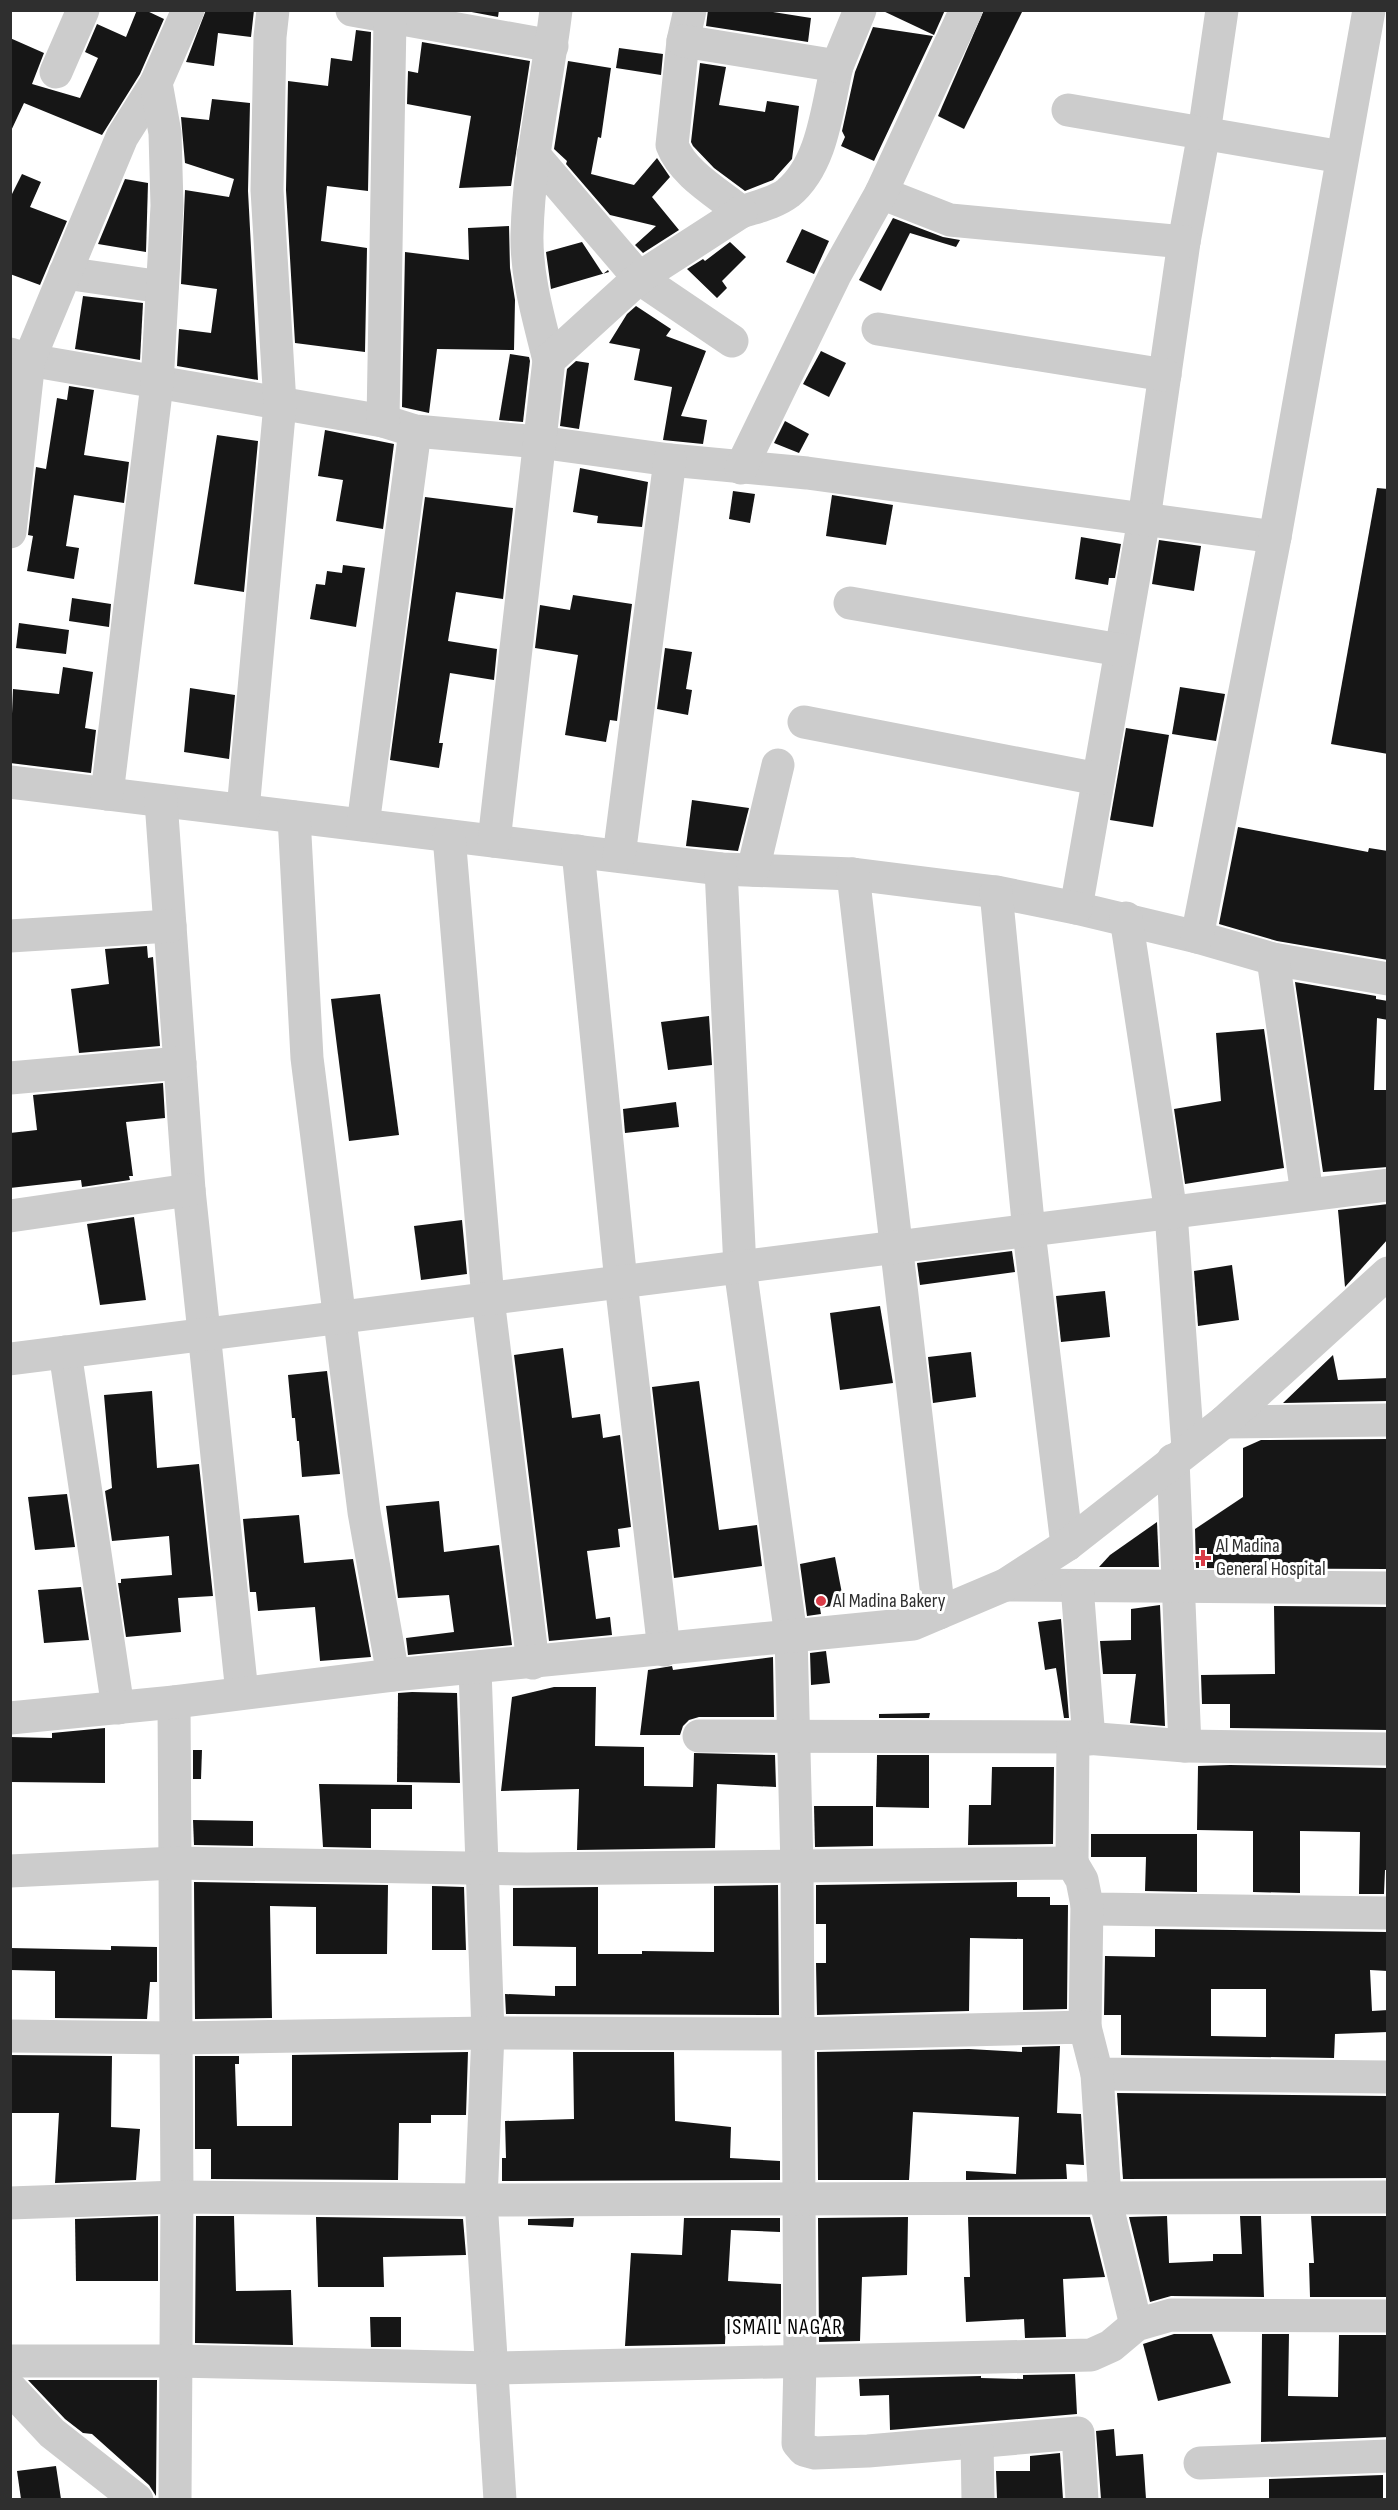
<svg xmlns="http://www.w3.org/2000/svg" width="1398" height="2510" viewBox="0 0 1398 2510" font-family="'Sofia Sans Condensed',sans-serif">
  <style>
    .building { fill: #161616; fill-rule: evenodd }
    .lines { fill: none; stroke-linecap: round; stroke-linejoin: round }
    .minor { stroke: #ccc; stroke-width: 33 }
    .poi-dot { fill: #da3c48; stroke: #fff; stroke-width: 2 }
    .labels { text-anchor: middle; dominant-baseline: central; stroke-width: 6; stroke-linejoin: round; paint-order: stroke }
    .poi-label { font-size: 20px; fill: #2f2f2f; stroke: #fff; text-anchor: start }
    .neighbourhood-label { font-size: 21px; letter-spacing: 1.5px; fill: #000; stroke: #fff }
  </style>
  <rect width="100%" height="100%" fill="#fff"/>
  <g class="building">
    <path d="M137,10H145L164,19L140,74L102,135L24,103L10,133V38L44,53L32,84L80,98L98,58L85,52L97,24L126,37Z"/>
    <path d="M206,10H254L251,37L218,33L214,66L186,62Z"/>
    <path d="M461,10H499L498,17Z"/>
    <path d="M708,10H760L811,18L808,42L706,26Z"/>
    <path d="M881,10H945L934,35Z"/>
    <path d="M984,10H1023L964,129L938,116Z"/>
    <path d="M873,27L933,36L874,161L841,146L845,137L842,131L855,72Z"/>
    <path d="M356,30L371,32L368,191L327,186L321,241L367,248L365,352L295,343L286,190L288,81L328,86L331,58L352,61Z"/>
    <path d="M422,42L530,61L511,186L459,188L471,116L407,104L408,71L418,73Z"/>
    <path d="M619,48L663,54L661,75L616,68Z"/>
    <path d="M568,61L611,68L601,138L598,137L591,174L634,185L657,158L670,177L652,197L679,230L643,253L635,245L656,226L610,215L566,164L567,161L554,149Z"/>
    <path d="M700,63L726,67L719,105L765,112L767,101L799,106L792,159L773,180L745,191L714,168L693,146L691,142Z"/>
    <path d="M212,99L250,103L248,191L258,380L177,366L179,329L211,333L217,289L181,284L185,190L229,197L234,179L185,163L181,117L209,120Z"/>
    <path d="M22,174L41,182L30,207L67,221L40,285L10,274V198Z"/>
    <path d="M125,179L148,183L146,252L98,244Z"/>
    <path d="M893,218L943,237L960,240L956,247L910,233L881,291L859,280Z"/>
    <path d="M509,226L510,268L515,300L514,350L437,349L429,413L402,407L405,252L469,260L468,228Z"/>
    <path d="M802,229L829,241L814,274L786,262Z"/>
    <path d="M582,242L603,274L608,270L609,272L551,289L546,252Z"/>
    <path d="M730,242L746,257L722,281L727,288L717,298L687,269L703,259L705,261Z"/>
    <path d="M83,296L143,303L140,360L75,349Z"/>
    <path d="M636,306L671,329L666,336L706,351L681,416L707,420L703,444L663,440L672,387L634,380L640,349L609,343L627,314Z"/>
    <path d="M821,351L846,363L829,397L803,384Z"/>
    <path d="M510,354L529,357L530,361L523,422L499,420Z"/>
    <path d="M576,361L589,363L579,429L560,426L567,369Z"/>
    <path d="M69,386L94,390L84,455L129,462L124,503L74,495L66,546L79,548L74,579L27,571L33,536L28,535L36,467L46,469L57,398L67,400Z"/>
    <path d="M785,421L809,434L799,453L774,443Z"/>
    <path d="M325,430L394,444L383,529L336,521L343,480L318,476Z"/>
    <path d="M217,435L258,441L244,592L194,584Z"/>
    <path d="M580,468L648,482L642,527L597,523L598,516L573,512Z"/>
    <path d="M1377,488L1388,489V754L1331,744Z"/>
    <path d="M733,491L755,494L750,523L729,519Z"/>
    <path d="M832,495L893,505L886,545L826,536Z"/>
    <path d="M425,497L513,508L503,599L456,592L448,641L497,649L494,680L450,673L439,743H443L439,768L390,760Z"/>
    <path d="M1081,537L1121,544L1115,578H1109L1108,585L1075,579Z"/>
    <path d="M1159,540L1201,546L1194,591L1152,584Z"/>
    <path d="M343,565L365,568L356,627L310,619L316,584L325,585L327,571L342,573Z"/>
    <path d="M573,595L632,604L617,721L610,720L606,742L565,735L578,655L535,648L540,605L570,610Z"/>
    <path d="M72,598L111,604L109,627L69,621Z"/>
    <path d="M19,623L69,630L66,654L16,648Z"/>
    <path d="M665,648L692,652L686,689L692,690L688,715L657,709Z"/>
    <path d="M63,667L93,672L85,728L96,730L91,773L10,763L13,689L59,694Z"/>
    <path d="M1180,687L1225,694L1216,741L1172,734Z"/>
    <path d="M190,688L235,695L229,759L184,752Z"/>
    <path d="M1126,728L1169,735L1153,827L1110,820Z"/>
    <path d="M692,800L749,808L738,851L686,846Z"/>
    <path d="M1238,827L1368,852L1369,848L1388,851V960L1277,941L1219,924Z"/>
    <path d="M147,946L148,958L153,957L160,1046L79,1053L71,989L109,984L105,949Z"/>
    <path d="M1295,982L1376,996V999L1388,1001V1020L1377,1018L1374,1090H1388V1167L1323,1172Z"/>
    <path d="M380,994L399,1135L349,1141L331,999Z"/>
    <path d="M709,1016L712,1065L668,1070L661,1022Z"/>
    <path d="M1264,1029L1284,1168L1185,1184L1174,1109L1221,1101L1216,1033Z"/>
    <path d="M163,1083L165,1118L126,1122L133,1176H129L130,1180L82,1187L81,1180L10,1188V1133L37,1130L33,1095Z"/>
    <path d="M676,1102L679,1127L625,1133L623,1109Z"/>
    <path d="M1388,1204V1239L1345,1287L1338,1210Z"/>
    <path d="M134,1217L146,1300L100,1305L87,1224Z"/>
    <path d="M462,1220L467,1274L421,1280L414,1226Z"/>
    <path d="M1012,1251L1015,1272L920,1285L917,1263Z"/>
    <path d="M1232,1265L1239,1320L1198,1326L1194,1271Z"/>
    <path d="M1105,1291L1110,1337L1061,1342L1056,1296Z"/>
    <path d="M880,1306L893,1383L840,1390L830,1313Z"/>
    <path d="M563,1348L572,1418L600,1414L603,1438L620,1435L631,1527L618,1529L620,1547L587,1551L596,1619L610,1617L612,1635L549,1641L514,1355Z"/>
    <path d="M971,1352L976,1397L933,1403L928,1357Z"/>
    <path d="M1333,1355L1338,1380L1388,1378V1401L1283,1403Z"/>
    <path d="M327,1371L340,1474L302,1477L299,1441H297L295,1418H292L288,1375Z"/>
    <path d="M699,1381L719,1530L757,1525L762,1566L674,1578L652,1387Z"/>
    <path d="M152,1391L157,1468L199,1464L213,1596L178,1598L181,1632L126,1637L118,1583H121V1579L172,1575L169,1536L112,1541L105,1491L112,1488L104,1395Z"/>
    <path d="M1388,1439L1387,1569L1196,1568L1195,1529L1243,1497V1448L1261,1440Z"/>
    <path d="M67,1494L75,1547L35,1550L28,1497Z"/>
    <path d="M439,1501L444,1552L499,1545L512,1645L408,1655L406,1638L454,1632L449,1595L398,1598L386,1506Z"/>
    <path d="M299,1515L304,1563L353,1559L371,1657L320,1661L315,1607L258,1611L256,1592H250L243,1519Z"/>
    <path d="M1157,1522L1159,1567H1099L1110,1555Z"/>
    <path d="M835,1557L844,1604L820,1608L821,1614L807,1616L800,1564Z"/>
    <path d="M81,1587L89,1640L44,1643L38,1590Z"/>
    <path d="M1160,1605L1165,1726L1130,1723L1136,1674H1103L1100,1641L1131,1640V1609Z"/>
    <path d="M1274,1606L1388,1607V1730L1230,1728V1704H1202L1201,1675L1275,1674Z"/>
    <path d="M1061,1619L1069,1718H1064L1056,1668L1045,1670L1038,1622Z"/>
    <path d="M826,1651L830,1683L811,1685L810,1653Z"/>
    <path d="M773,1657L774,1717H699L689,1720L683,1726L680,1735H640L648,1670L672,1666L673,1670Z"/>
    <path d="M554,1687H596L595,1746L644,1747V1786L693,1787L694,1753L775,1755L776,1787L717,1784L715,1848L577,1850L579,1789L501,1791L512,1697Z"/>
    <path d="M412,1692L457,1693L460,1783L397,1782L398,1693Z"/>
    <path d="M930,1713L929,1718H879V1714Z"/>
    <path d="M105,1728V1783L10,1782V1737L52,1738V1733Z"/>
    <path d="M193,1750H202L201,1779H193Z"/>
    <path d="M877,1755H929V1808L876,1807Z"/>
    <path d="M1230,1765L1388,1768V1870H1385L1384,1894H1359L1360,1832L1300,1831V1893L1253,1892V1831L1197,1830L1198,1766Z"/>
    <path d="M992,1767H1054L1053,1844L968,1845L969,1805H991Z"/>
    <path d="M319,1784L412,1785V1809H371V1848L323,1847Z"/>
    <path d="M814,1806H873V1846L815,1847Z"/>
    <path d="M193,1820L253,1821V1846L194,1845Z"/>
    <path d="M1091,1834H1197V1892L1145,1891L1146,1857H1091Z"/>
    <path d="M194,1882L388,1885L387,1954H316V1907L270,1906L272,2018L195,2019Z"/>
    <path d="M1017,1882V1897H1050V1905H1068L1067,2009L1023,2010V1939L970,1938L969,2011L817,2015L816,1963H826V1924H816V1885Z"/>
    <path d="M778,1885L779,2015L506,2014L505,1994L555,1996V1986H576V1947L513,1946V1888L598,1887V1954H642V1951L714,1952V1886Z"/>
    <path d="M432,1886L464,1887L466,1950H432Z"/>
    <path d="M1155,1929L1388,1932V1971L1370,1970L1372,2011L1388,2010V2032L1335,2034L1334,2058L1121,2055V2015H1104L1105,1956L1155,1957ZM1211,1989H1266V2037L1211,2036Z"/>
    <path d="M111,1946L157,1947V1982H150L147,2019L55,2018V1971L10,1970V1948L111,1950Z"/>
    <path d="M1060,2046L1057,2113L1081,2114L1084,2165L1066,2164L1067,2179L966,2180V2171L1016,2174L1019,2117L913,2112L909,2180H818L817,2052L969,2049L1022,2052V2047Z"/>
    <path d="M468,2052L466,2115H431V2123H399L398,2180L211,2179V2149H195V2056H239V2064H235L237,2126H292V2055Z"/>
    <path d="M573,2052H674L675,2121L731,2127L730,2158L780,2161V2180L502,2181V2158H506L505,2121L574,2119Z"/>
    <path d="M10,2055L112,2056L111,2127L140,2129L136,2180L55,2183L59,2113H10Z"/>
    <path d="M1117,2093L1388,2096V2178L1123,2179Z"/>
    <path d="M158,2216V2281H76L75,2219Z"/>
    <path d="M196,2216H234L236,2291L291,2290L293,2345L195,2343Z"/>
    <path d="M1167,2216L1169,2263L1213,2261V2254H1242L1240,2216H1261L1264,2297L1171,2296L1150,2302L1129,2217Z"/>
    <path d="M1311,2216H1388V2297H1310L1309,2263H1314Z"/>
    <path d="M316,2217L463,2219L466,2255L383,2257L384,2287H318Z"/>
    <path d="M908,2217L907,2275L862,2277L860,2341L819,2342L818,2218Z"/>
    <path d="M968,2217H1090L1105,2277L1063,2279L1066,2337L1025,2338L1024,2319L966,2322L964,2277H970Z"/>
    <path d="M574,2218L573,2227L528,2225V2219Z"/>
    <path d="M684,2218H780V2232L731,2230L728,2281L781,2284V2324L726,2321L725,2344L625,2346L631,2253L682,2255Z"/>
    <path d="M370,2317H401V2347H371Z"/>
    <path d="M1174,2334H1212L1231,2383L1158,2401L1143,2344Z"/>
    <path d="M1262,2334H1289L1288,2396L1338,2397L1339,2335H1388V2437L1261,2442Z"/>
    <path d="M1075,2374L1077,2414L890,2430L889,2395L860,2396L859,2379L981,2376V2378L1023,2379V2375Z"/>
    <path d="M28,2380H157L156,2496L149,2485L92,2434L83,2433L65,2419Z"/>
    <path d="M1114,2429L1116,2456L1143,2454L1146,2499H1101L1096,2431Z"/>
    <path d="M1060,2453L1063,2499H997L996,2471H1030V2456Z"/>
    <path d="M56,2466L61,2499H21L17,2471Z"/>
    <path d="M1383,2475V2499H1269V2479Z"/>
  </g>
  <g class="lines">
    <g class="minor">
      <path d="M352,10L552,46"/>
      <path d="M690,10L683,41L672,145C683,174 718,193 741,212C756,207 775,203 788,193C823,164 827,108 837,66"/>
      <path d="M1222,10L1204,133L1184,242L1144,519L1076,908L1197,937L1273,959L1388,979"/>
      <path d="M683,41L837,66L860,10"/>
      <path d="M56,72L83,10"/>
      <path d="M1068,110L1342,157"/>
      <path d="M533,154L639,278L732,341"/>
      <path d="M881,193L950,220L1184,242"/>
      <path d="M65,273L162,287"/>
      <path d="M878,329L1165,375"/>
      <path d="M10,354L29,360L383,421L415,431L539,442L670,460L807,473L1275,537"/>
      <path d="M549,360C539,319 526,277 527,234C529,158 547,85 556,10"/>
      <path d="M383,421L390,19"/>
      <path d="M741,468L835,275L881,193L966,10"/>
      <path d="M10,532L29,360L122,137L156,83"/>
      <path d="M850,603L1120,650"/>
      <path d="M804,722L1098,779"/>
      <path d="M10,782L721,869L853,874L996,892L1076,908"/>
      <path d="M107,794L157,384L167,206L165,133L156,83L188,10"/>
      <path d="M161,801L189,1190L242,1693"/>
      <path d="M243,810L280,404L267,190L270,37L273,10"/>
      <path d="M294,817L307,1058L364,1512L393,1675"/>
      <path d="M363,825L415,431"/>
      <path d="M449,836L488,1299L533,1663"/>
      <path d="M494,841L549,360L639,278L741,212"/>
      <path d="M578,851L621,1282L664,1650"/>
      <path d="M619,856L670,460"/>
      <path d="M721,869L740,1268L791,1636L797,1867L800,2363L798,2443L804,2450L815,2453L868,2451L1078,2433L1082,2500"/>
      <path d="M753,870L778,765"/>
      <path d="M853,874L939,1613"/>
      <path d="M996,892L1029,1232L1067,1545"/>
      <path d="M1126,918L1171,1213L1188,1448"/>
      <path d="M10,936L170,926"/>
      <path d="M1197,937L1275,537L1369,10"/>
      <path d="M1273,959L1307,1194"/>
      <path d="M10,1078L180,1063"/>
      <path d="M10,1216L189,1190"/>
      <path d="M65,1352L118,1708"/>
      <path d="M10,1359L1388,1185"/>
      <path d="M1224,1422L1388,1420"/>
      <path d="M1173,1460L1185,1746"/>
      <path d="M1005,1585L1388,1588"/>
      <path d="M1077,1586L1089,1739"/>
      <path d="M475,1669L488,2033L481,2200L500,2500"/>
      <path d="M174,1702L177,2197L175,2500"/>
      <path d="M10,1718L174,1702L393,1675L913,1624L1005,1585L1067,1545L1224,1422L1388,1273"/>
      <path d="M699,1736L1073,1737L1185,1746L1388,1749"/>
      <path d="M1072,1863L1073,1737"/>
      <path d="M10,1871L175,1863L527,1869L1072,1863L1082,1880L1087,1905L1096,1909L1388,1913"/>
      <path d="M1085,2027L1087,1905"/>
      <path d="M10,2036L175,2038L488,2033L798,2034L1085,2027L1097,2074L1388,2077"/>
      <path d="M1097,2074L1105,2198L1136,2325"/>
      <path d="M10,2203L177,2197L481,2200L1388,2197"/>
      <path d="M10,2361H176L493,2368L1091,2355L1111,2346L1136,2325L1171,2315L1388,2316"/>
      <path d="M10,2388L52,2433L137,2500"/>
      <path d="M977,2442L978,2500"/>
      <path d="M1200,2463L1388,2456"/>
    </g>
  </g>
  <g class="poi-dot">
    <path d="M1200 1549h6v6h6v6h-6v6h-6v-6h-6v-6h6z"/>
    <circle cx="821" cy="1601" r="6"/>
  </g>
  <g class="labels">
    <g class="poi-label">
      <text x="1216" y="1546">Al Madina<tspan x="1216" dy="23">General Hospital</tspan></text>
      <text x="833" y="1601">Al Madina Bakery</text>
    </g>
    <g class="neighbourhood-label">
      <text x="785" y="2327">ISMAIL NAGAR</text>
    </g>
  </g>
  <rect width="1398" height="2510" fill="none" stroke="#2f2f2f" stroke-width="24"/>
</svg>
